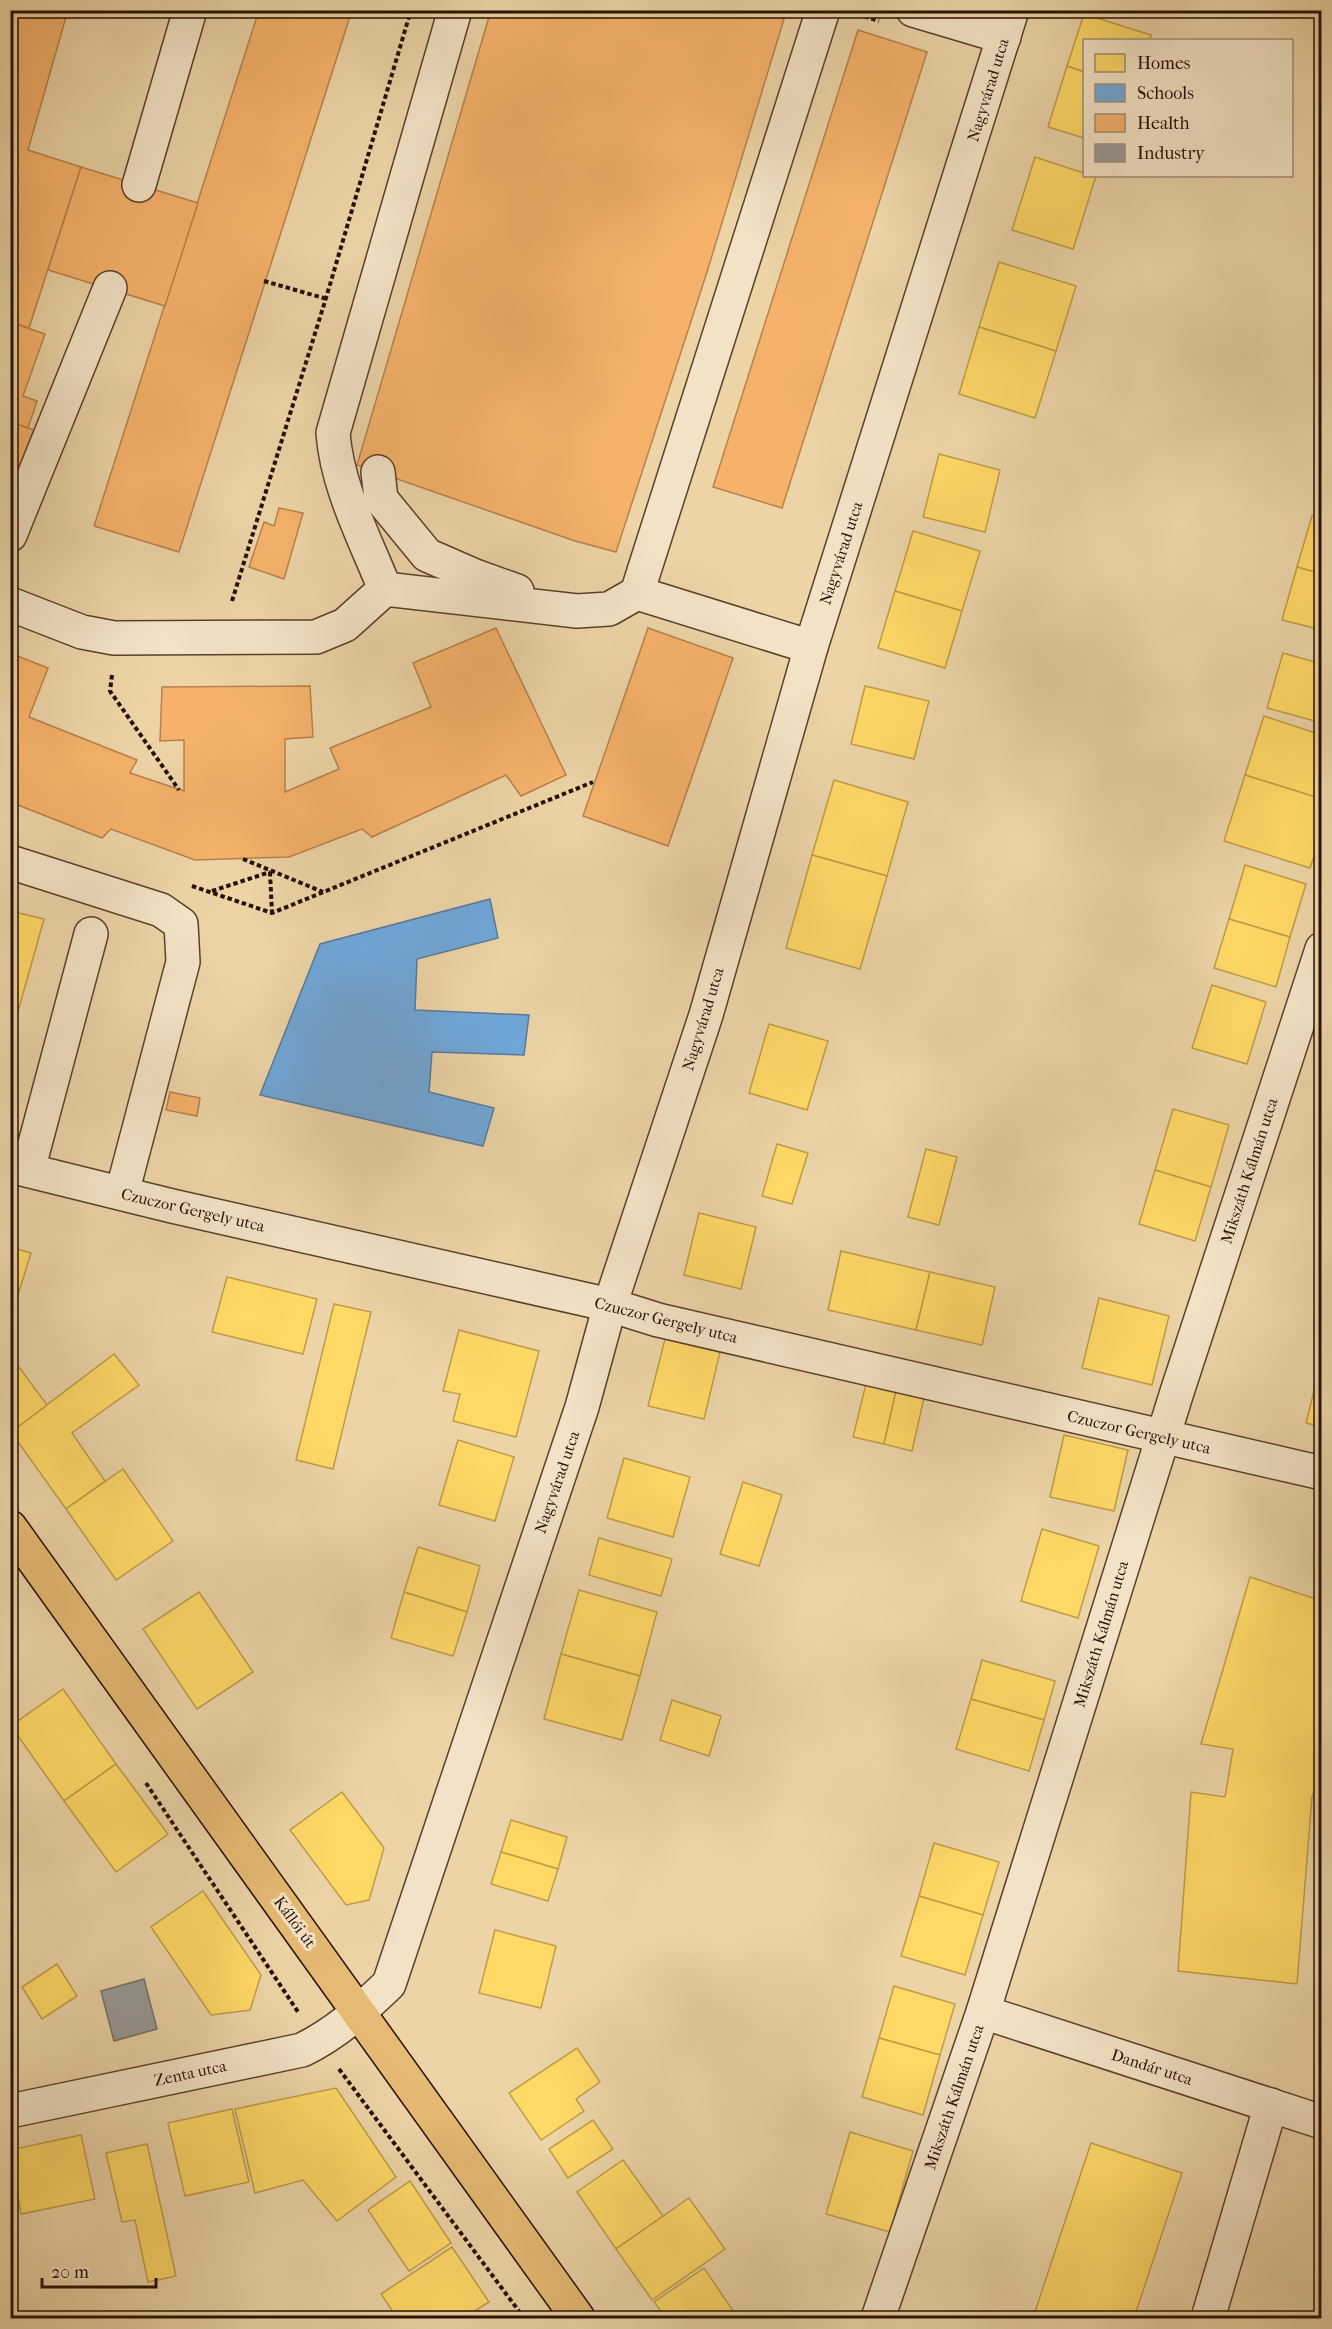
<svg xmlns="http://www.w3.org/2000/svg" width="1332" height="2329" viewBox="0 0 1332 2329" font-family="'IM FELL French Canon',serif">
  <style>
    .homes { fill: #ffd966; stroke: #bf9c47; stroke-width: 1.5 }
    .schools { fill: #6fa8dc; stroke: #5a7a9a; stroke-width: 1.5 }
    .health { fill: #f6b26b; stroke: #b8814b; stroke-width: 1.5 }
    .industry { fill: #999; stroke: #77706b; stroke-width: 1.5 }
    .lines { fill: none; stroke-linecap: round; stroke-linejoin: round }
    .minor-casing { stroke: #5a402a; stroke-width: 36 }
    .major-casing { stroke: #290f00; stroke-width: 36 }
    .path { stroke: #290f00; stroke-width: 4; stroke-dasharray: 4.5 3; stroke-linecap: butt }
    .minor { stroke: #f3e3c6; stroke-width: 33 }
    .major { stroke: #e6ba74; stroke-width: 33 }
    .labels { text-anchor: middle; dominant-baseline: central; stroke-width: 6; stroke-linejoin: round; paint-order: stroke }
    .street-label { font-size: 16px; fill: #290f00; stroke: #f3e3c6 }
  </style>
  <rect width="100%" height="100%" fill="#ecd4a7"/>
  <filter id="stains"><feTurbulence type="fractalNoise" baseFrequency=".00333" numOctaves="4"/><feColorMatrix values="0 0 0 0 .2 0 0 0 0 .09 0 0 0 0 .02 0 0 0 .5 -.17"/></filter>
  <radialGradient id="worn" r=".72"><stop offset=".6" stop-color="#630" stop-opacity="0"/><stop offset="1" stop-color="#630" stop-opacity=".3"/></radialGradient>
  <g class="homes">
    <path d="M1084,14L1151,35L1150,40H1084V72L1067,66Z"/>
    <path d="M1067,66L1084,72V138L1048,127Z"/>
    <path d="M1035,157L1084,173V176H1096L1073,249L1012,230Z"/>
    <path d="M999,262L1076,286L1056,351L979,327Z"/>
    <path d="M979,327L1056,351L1035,418L959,394Z"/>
    <path d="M939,454L1000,470L985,532L923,517Z"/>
    <path d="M1312,516L1322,519V574L1297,567Z"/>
    <path d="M913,531L980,551L962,611L895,591Z"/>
    <path d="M1297,567L1322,574V630L1282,620Z"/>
    <path d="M895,591L962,611L945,668L878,648Z"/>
    <path d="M1283,653L1322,664V723L1267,708Z"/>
    <path d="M865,686L929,701L914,759L851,744Z"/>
    <path d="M1264,716L1322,735V799L1245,775Z"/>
    <path d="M1245,775L1322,799V833L1310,868L1224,841Z"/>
    <path d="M834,780L908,802L887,876L812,855Z"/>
    <path d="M812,855L887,876L860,969L786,948Z"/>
    <path d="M1245,865L1306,884L1290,937L1229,919Z"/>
    <path d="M10,911L44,919L10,1040Z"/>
    <path d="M1229,919L1290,937L1276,987L1214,968Z"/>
    <path d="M1212,985L1266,1002L1247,1064L1192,1048Z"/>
    <path d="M769,1024L828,1041L807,1110L749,1093Z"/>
    <path d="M1173,1109L1229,1125L1211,1187L1155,1170Z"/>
    <path d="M777,1144L808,1153L792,1204L762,1196Z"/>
    <path d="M926,1149L957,1157L939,1225L908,1217Z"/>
    <path d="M1155,1170L1211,1187L1195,1241L1139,1224Z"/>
    <path d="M699,1213L756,1227L741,1289L684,1275Z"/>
    <path d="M10,1247L31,1253L18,1295L10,1293Z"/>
    <path d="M841,1251L930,1272L916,1330L828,1310Z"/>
    <path d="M930,1272L995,1287L982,1345L916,1330Z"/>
    <path d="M227,1277L317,1299L303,1354L212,1332Z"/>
    <path d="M10,1293L18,1295L10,1320Z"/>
    <path d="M1099,1298L1169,1316L1152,1385L1082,1368Z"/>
    <path d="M334,1304L371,1312L333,1469L296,1460Z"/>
    <path d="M459,1330L539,1351L516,1437L453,1421L460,1394L443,1391Z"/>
    <path d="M665,1339L720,1352L704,1419L648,1406Z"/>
    <path d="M114,1354L139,1385L72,1433L105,1481L66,1509L11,1432Z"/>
    <path d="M10,1355L47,1405L11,1432L10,1431Z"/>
    <path d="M1321,1363H1322V1427L1306,1423Z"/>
    <path d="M866,1384L896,1391L884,1444L853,1437Z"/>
    <path d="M896,1391L924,1398L912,1451L884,1444Z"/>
    <path d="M1064,1435L1128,1450L1114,1511L1050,1497Z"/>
    <path d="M458,1440L514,1457L495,1521L439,1505Z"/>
    <path d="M624,1458L690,1477L673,1537L607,1518Z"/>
    <path d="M123,1469L173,1541L116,1580L66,1509Z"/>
    <path d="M743,1482L782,1495L759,1566L720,1554Z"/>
    <path d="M1042,1529L1099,1546L1078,1618L1021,1601Z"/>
    <path d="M599,1538L672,1559L661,1596L589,1575Z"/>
    <path d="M418,1547L480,1566L467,1612L404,1592Z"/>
    <path d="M1250,1577L1322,1601V1767L1312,1797L1297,1984L1178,1971L1191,1792L1225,1797L1233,1749L1201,1744Z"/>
    <path d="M579,1590L657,1612L640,1676L561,1654Z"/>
    <path d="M199,1592L253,1672L197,1709L143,1629Z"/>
    <path d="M404,1592L467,1612L453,1656L391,1638Z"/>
    <path d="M561,1654L640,1676L622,1740L544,1719Z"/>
    <path d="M982,1660L1055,1681L1044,1720L971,1699Z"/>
    <path d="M63,1689L116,1764L64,1801L11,1726Z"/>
    <path d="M971,1699L1044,1720L1029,1771L956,1749Z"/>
    <path d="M672,1700L721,1716L709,1756L660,1740Z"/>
    <path d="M116,1764L168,1834L116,1872L64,1801Z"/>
    <path d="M342,1792L384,1848L369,1900L346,1905L290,1830Z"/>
    <path d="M511,1820L567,1837L558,1869L501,1852Z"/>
    <path d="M934,1843L999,1862L983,1915L919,1896Z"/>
    <path d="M501,1852L558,1869L548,1901L491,1884Z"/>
    <path d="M203,1891L261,1975L250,2010L211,2015L151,1927Z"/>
    <path d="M919,1896L983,1915L965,1975L901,1956Z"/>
    <path d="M495,1930L556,1946L541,2008L479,1993Z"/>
    <path d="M57,1964L77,1996L42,2019L22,1987Z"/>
    <path d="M894,1986L955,2004L940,2055L879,2038Z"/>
    <path d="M879,2038L940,2055L923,2115L862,2097Z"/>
    <path d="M577,2048L600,2082L576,2099L584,2111L541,2140L509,2093Z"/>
    <path d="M336,2088L396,2177L337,2221L303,2180L255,2193L235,2109Z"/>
    <path d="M232,2109L249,2182L185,2196L168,2123Z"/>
    <path d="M593,2120L613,2149L568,2178L549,2149Z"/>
    <path d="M850,2132L913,2151L890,2232L826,2214Z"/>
    <path d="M81,2135L95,2199L21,2214L10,2150Z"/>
    <path d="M1091,2143L1182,2173L1134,2318H1033Z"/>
    <path d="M147,2144L176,2276L148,2282L135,2220L122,2222L106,2153Z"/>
    <path d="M623,2160L663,2216L616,2249L577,2192Z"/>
    <path d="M410,2181L451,2243L409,2271L368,2210Z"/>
    <path d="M689,2198L725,2249L652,2300L616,2249Z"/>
    <path d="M452,2247L489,2302L464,2318H397L381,2294Z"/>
    <path d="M704,2268L738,2318H666L654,2302Z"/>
  </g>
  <path class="schools" d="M490,899L498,938L417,959L415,1010L529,1015L524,1055L432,1052L429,1092L494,1108L483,1146L260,1095L320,944Z"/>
  <g class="health">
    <path d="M10,10H68L28,150L81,167L29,328L10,322Z"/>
    <path d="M259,10H352L179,552L94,526Z"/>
    <path d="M491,10H753L784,19L707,272L616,552L575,541L357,465Z"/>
    <path d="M858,30L927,52L782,508L713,487Z"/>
    <path d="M81,167L198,203L165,306L48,270Z"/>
    <path d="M10,322L45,334L23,396L37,401L28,428L10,422Z"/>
    <path d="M10,422L49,435L10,527Z"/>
    <path d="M279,508L303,513L284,579L249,567L264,522L274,526Z"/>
    <path d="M496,628L566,775L521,796L506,775L372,837L362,829L289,857L195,860L111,829L102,838L10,802V653L48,668L29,717L137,760L130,773L184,791V740L160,741L162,687L310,686L313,737L285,739V792L339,769L330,748L431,707L413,663Z"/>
    <path d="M648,628L733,658L668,846L583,816Z"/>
    <path d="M170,1092L200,1098L197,1116L166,1110Z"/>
  </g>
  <path class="industry" d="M144,1979L157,2029L114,2041L101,1991Z"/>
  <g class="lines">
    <g class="minor-casing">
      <g id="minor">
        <path d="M913,10L1004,37"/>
        <path d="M139,185L190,10"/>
        <path d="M378,472L381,499L427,555L475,576L517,591"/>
        <path d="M10,535L110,288"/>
        <path d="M385,589L577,611L609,609L637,593L823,10"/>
        <path d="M637,593L811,647"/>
        <path d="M10,604L82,632L114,638L316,637L345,625L385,589C365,539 337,487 333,433L455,10"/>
        <path d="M10,862L161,910L181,924L183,962L122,1193"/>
        <path d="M10,1166L172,1206L610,1305L658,1320L1322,1473"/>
        <path d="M28,1170L91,934"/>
        <path d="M983,2012L1322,2122"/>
        <path d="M10,2111L302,2050C335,2034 362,2010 389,1984L582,1407L610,1305L706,1015L811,647L1012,10"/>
        <path d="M878,2318L983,2012L1177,1392L1322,949"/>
        <path d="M1208,2318L1271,2105"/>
      </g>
    </g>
    <g class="major-casing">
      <path id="major" d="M10,1527L578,2318"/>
    </g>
    <g class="path">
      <path d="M857,14L879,21"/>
      <path d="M264,281L327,299"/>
      <path d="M232,601L326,298L411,10"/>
      <path d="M112,675L110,691L179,790"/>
      <path d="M243,859L323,892"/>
      <path d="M270,872L272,913"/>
      <path d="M192,886L272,913L593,782"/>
      <path d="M212,891L270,872"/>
      <path d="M146,1783L298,2012"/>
      <path d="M339,2069L524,2318"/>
    </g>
    <use href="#minor" class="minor"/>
    <use href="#major" class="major"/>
  </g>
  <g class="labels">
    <g class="street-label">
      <text transform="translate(988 90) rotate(-73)">Nagyvárad utca</text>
      <text transform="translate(841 553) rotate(-72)">Nagyvárad utca</text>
      <text transform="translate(703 1019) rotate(-73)">Nagyvárad utca</text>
      <text transform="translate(1249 1171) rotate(-72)">Mikszáth Kálmán utca</text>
      <text transform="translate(193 1210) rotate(13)">Czuczor Gergely utca</text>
      <text transform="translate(666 1320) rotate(14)">Czuczor Gergely utca</text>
      <text transform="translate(1139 1432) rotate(13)">Czuczor Gergely utca</text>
      <text transform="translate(557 1482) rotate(-71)">Nagyvárad utca</text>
      <text transform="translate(1101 1634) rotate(-73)">Mikszáth Kálmán utca</text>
      <text transform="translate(295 1922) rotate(54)">Kállói út</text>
      <text transform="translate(1152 2067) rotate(18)">Dandár utca</text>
      <text transform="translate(190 2073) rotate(-12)">Zenta utca</text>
      <text transform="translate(954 2097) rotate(-71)">Mikszáth Kálmán utca</text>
    </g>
  </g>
  <rect width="1332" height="2329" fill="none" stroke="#ecd4a7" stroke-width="36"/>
  <rect x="12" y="12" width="1308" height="2305" fill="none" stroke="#290f00" stroke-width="3"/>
  <rect x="18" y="18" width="1296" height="2293" fill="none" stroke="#290f00" stroke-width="1.5"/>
  <rect x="1083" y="39" width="210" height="138" fill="#f3e3c6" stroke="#a28e77" stroke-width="1.5"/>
  <rect x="1095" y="54" width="30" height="18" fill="#ffd966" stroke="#a28e77" stroke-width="1.5"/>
  <text x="1137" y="69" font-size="18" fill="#290f00">Homes</text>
  <rect x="1095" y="84" width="30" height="18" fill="#6fa8dc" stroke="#a28e77" stroke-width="1.5"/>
  <text x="1137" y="99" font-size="18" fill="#290f00">Schools</text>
  <rect x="1095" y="114" width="30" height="18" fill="#f6b26b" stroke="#a28e77" stroke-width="1.5"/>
  <text x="1137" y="129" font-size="18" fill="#290f00">Health</text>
  <rect x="1095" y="144" width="30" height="18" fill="#999999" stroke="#a28e77" stroke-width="1.5"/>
  <text x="1137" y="159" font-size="18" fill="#290f00">Industry</text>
  <path d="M42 2278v9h114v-9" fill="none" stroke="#290f00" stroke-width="3"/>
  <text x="51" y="2278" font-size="18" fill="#290f00" stroke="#f3e3c6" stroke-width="4.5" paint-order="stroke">20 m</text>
  <rect width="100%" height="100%" filter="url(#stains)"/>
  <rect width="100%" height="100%" fill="url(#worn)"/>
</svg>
